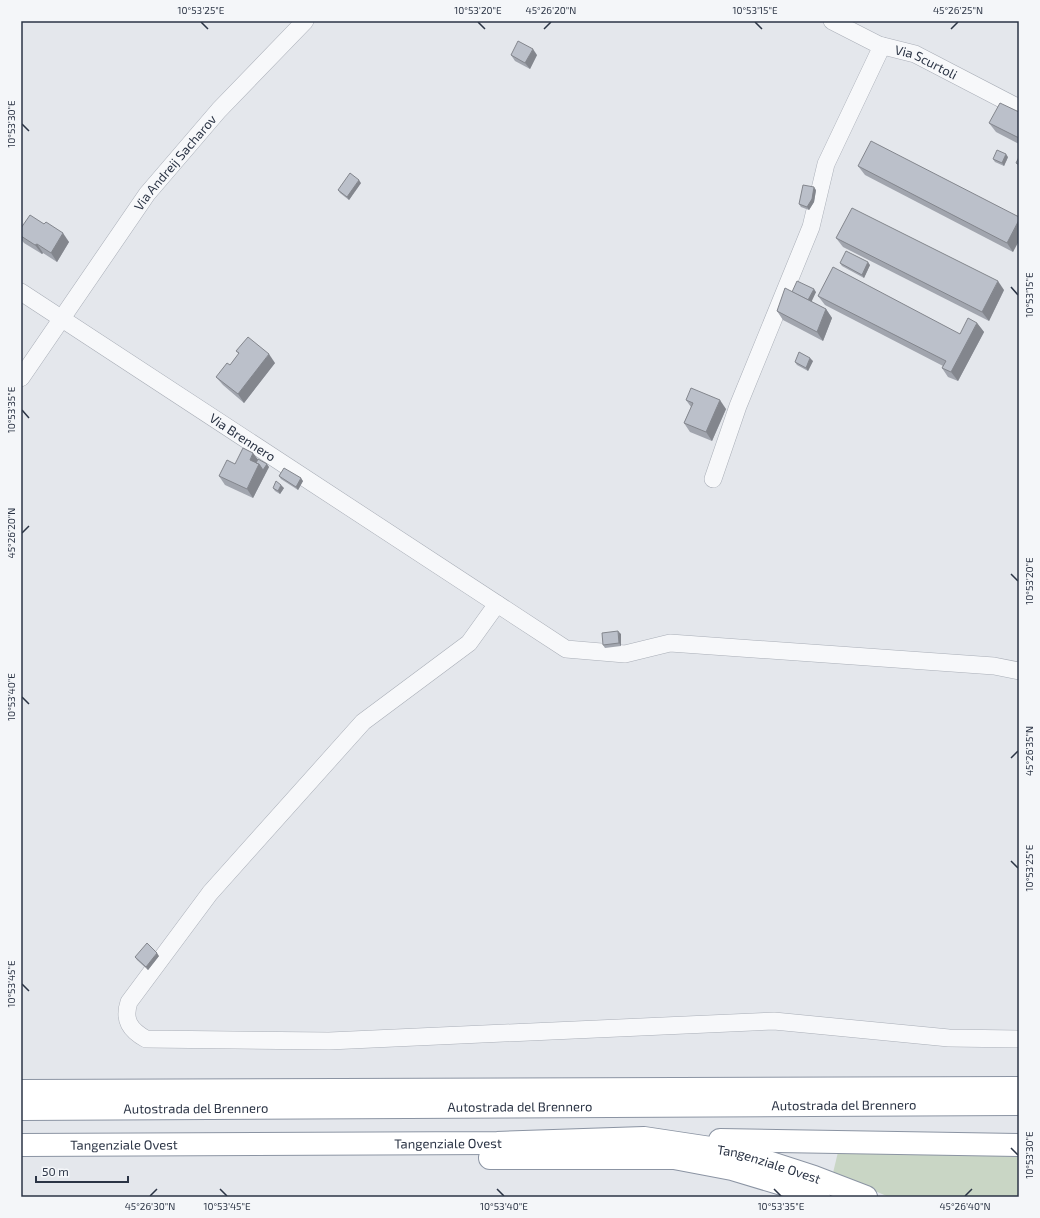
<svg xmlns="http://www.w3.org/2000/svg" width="1040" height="1218" viewBox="0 0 1040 1218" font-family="'Exo 2',sans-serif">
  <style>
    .green { fill: #c9d6c5 }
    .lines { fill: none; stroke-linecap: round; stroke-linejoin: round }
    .minor-casing { stroke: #a9aeb7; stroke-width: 18 }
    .highway-casing { stroke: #8b94a3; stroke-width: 24 }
    .minor { stroke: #f7f8fa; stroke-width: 17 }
    .highway { stroke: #fff; stroke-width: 22 }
    .wall { fill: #a1a5ae }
    .shaded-wall { fill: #83868d }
    .building { fill: #bbc0ca; stroke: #83868d }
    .ticks { fill: none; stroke: #2b3445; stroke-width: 1.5 }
    .labels { text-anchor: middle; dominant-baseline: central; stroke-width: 3.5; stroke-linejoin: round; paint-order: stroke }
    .street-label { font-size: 13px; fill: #2b3445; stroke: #f4f6f9 }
    .neatline { fill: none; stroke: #2b3445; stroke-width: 1.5 }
    .ticks-label { font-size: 10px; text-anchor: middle; fill: #2b3445 }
  </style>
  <rect width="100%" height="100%" fill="#e4e7ec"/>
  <path class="green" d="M838,1152L1019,1155V1197H889L833,1173Z"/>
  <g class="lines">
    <g class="minor-casing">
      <g id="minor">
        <path id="s1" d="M832,21L879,45L915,54L1019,108"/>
        <path id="s2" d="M21,292L566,649L625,654L670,643L994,666L1019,671"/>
        <path id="s3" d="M21,378L147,194L219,110L305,21"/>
        <path d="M713,479L738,406L811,227L826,164L882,46"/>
        <path d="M497,604L469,643L363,722L210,893L129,1002C123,1020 130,1030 146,1039L329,1041L774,1021L949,1038L1019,1039"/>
      </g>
    </g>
    <g class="highway-casing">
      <g id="highway">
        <path d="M21,1091L1019,1088"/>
        <path id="s4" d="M21,1109L1019,1104"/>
        <path d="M720,1140L1019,1145"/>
        <path id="s5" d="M21,1145L497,1143L644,1138L737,1152L814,1177L866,1197"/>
        <path d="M490,1158H674L732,1169L792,1187L819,1197"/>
      </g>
    </g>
    <use href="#minor" class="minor"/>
    <use href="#highway" class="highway"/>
  </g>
  <g class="wall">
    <path d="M511,55H537L530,69L515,61Z"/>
    <path d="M1019,112V144L996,132L989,123Z"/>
    <path d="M1008,157L1004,166L995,162L993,159Z"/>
    <path d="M858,166L1019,217L1013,252L865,175Z"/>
    <path d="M361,183L349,200L340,193L338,190Z"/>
    <path d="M816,190L814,202L809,210L801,207L799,204Z"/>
    <path d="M44,224L69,242L57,262L43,253L42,254L24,243L21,239V228Z"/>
    <path d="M836,238L1004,290L989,321L843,247Z"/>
    <path d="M840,263L870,265L864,278L842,266Z"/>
    <path d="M792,292H816L811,301L826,309L832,318L823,341L783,320L777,311Z"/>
    <path d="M818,296L960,334L977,323L984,332L958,381L948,377L942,368L943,366L825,305Z"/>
    <path d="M236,351L275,363L244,403L223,385L216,377L230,365L239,354Z"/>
    <path d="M813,361L808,371L797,365L795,362Z"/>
    <path d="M686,400L726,409L712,441L690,432L684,423L691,407Z"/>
    <path d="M258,459L269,467L253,498L225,485L219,476L235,464Z"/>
    <path d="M279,476L303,481L298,490L281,479Z"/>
    <path d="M273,488H284L280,494L275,491Z"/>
    <path d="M621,634V646L605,648L603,645Z"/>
    <path d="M159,956L148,970L137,960L135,957Z"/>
  </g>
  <g class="shaded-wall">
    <path d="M533,49L537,55L530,69L525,63Z"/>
    <path d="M1006,154L1008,157L1004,166L1002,163Z"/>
    <path d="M359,180L361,183L349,200L347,197Z"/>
    <path d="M814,187L816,190L814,202L809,210L807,207Z"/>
    <path d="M1019,220V241L1013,252L1007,243Z"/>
    <path d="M63,233L69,242L57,262L51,253Z"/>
    <path d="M37,244L43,253L42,254L35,245Z"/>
    <path d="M868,262L870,265L864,278L862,275Z"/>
    <path d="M998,281L1004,290L989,321L982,312Z"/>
    <path d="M814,289L816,292L810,305L807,302Z"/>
    <path d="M826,309L832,318L823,341L817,332Z"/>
    <path d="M977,323L984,332L958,381L951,372Z"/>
    <path d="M269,354L275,363L244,403L238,394Z"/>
    <path d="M810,358L813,361L808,371L806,368Z"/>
    <path d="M720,400L726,409L712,441L706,432Z"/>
    <path d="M253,453L260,462L257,467L250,460Z"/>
    <path d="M259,464H267L269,467L253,498L247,489Z"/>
    <path d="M301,478L303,481L298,490L296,487Z"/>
    <path d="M281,485L284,488L280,494L278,491Z"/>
    <path d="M618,631L621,634V646L619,643Z"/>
    <path d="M157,953L159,956L148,970L146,967Z"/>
  </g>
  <g class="building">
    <path d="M518,41L533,49L525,63L511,55Z"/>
    <path d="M1000,103L1019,112V138L989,123Z"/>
    <path d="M871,141L1019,217V220L1007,243L858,166Z"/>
    <path d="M997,150L1006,154L1002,163L993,159Z"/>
    <path d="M1019,157V165L1016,163Z"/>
    <path d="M350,173L359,180L347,197L338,190Z"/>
    <path d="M803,185L814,187L812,199L807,207L799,204Z"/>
    <path d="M852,208L998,281L982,312L836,238Z"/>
    <path d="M30,215L44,224L46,222L63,233L51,253L37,244L35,245L21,236V228Z"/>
    <path d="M846,251L868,262L862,275L840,263Z"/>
    <path d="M833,267L960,334L968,318L977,323L951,372L942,368L946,361L818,296Z"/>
    <path d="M797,281L814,289L808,300L792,292Z"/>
    <path d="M785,288L826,309L817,332L777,311Z"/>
    <path d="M248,337L269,354L238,394L216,377L227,363L230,365L239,353L236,351Z"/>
    <path d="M799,352L810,358L806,368L795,362Z"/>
    <path d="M691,388L720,400L706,432L684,423L693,403L686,400Z"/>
    <path d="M243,448L253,453L250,460L259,464L247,489L219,476L227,460L235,464Z"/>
    <path d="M258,459L267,464L263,470L259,464L256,463Z"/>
    <path d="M284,468L301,478L296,487L279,476Z"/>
    <path d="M276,481L281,485L278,491L273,488Z"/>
    <path d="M618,631L619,643L603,645L602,633Z"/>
    <path d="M147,943L157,953L146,967L135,957Z"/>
  </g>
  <path class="ticks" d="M201,22L208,29M478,22L485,29M755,22L762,29M544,29L551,22M951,29L958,22M22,124L29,131M1011,287L1018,295M22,410L29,418M22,533L29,526M1011,574L1018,581M22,697L29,704M1011,758L1018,751M1011,861L1018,868M22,984L29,991M1011,1148L1018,1155M220,1189L227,1196M497,1189L504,1196M774,1189L781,1196M150,1196L157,1189M965,1196L972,1189"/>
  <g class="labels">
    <g class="street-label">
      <text stroke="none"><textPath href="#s1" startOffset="103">Via Scurtoli</textPath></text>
      <text stroke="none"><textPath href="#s3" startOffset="265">Via Andreij Sacharov</textPath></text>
      <text stroke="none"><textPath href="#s2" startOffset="265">Via Brennero</textPath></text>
      <text stroke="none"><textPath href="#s4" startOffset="823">Autostrada del Brennero</textPath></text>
      <text stroke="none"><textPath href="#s4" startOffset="499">Autostrada del Brennero</textPath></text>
      <text stroke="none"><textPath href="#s4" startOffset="175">Autostrada del Brennero</textPath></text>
      <text stroke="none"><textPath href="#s5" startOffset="427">Tangenziale Ovest</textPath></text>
      <text stroke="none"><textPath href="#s5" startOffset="103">Tangenziale Ovest</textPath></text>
      <text stroke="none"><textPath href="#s5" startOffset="751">Tangenziale Ovest</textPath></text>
    </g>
  </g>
  <rect width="1040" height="1218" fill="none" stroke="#f4f6f9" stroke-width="44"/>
  <path d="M36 1176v6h92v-6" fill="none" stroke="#2b3445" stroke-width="2"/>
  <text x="42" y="1176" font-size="12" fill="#2b3445" stroke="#f4f6f9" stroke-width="3" paint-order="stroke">50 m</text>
  <rect x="22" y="22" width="996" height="1174" class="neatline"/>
  <g class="ticks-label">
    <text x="201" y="14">10°53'25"E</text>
    <text x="478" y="14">10°53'20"E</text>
    <text x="551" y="14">45°26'20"N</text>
    <text x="755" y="14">10°53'15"E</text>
    <text x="958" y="14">45°26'25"N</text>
    <text transform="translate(11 124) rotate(-90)" y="4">10°53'30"E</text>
    <text transform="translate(1029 295) rotate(-90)" y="4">10°53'15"E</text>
    <text transform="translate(11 410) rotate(-90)" y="4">10°53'35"E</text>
    <text transform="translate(11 533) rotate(-90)" y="4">45°26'20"N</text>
    <text transform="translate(1029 581) rotate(-90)" y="4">10°53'20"E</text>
    <text transform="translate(11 697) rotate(-90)" y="4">10°53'40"E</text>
    <text transform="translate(1029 751) rotate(-90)" y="4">45°26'35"N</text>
    <text transform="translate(1029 868) rotate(-90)" y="4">10°53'25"E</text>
    <text transform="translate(11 984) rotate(-90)" y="4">10°53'45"E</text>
    <text transform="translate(1029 1155) rotate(-90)" y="4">10°53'30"E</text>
    <text x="150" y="1210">45°26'30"N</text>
    <text x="227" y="1210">10°53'45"E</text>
    <text x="504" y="1210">10°53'40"E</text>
    <text x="781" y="1210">10°53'35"E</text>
    <text x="965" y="1210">45°26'40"N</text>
  </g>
</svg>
